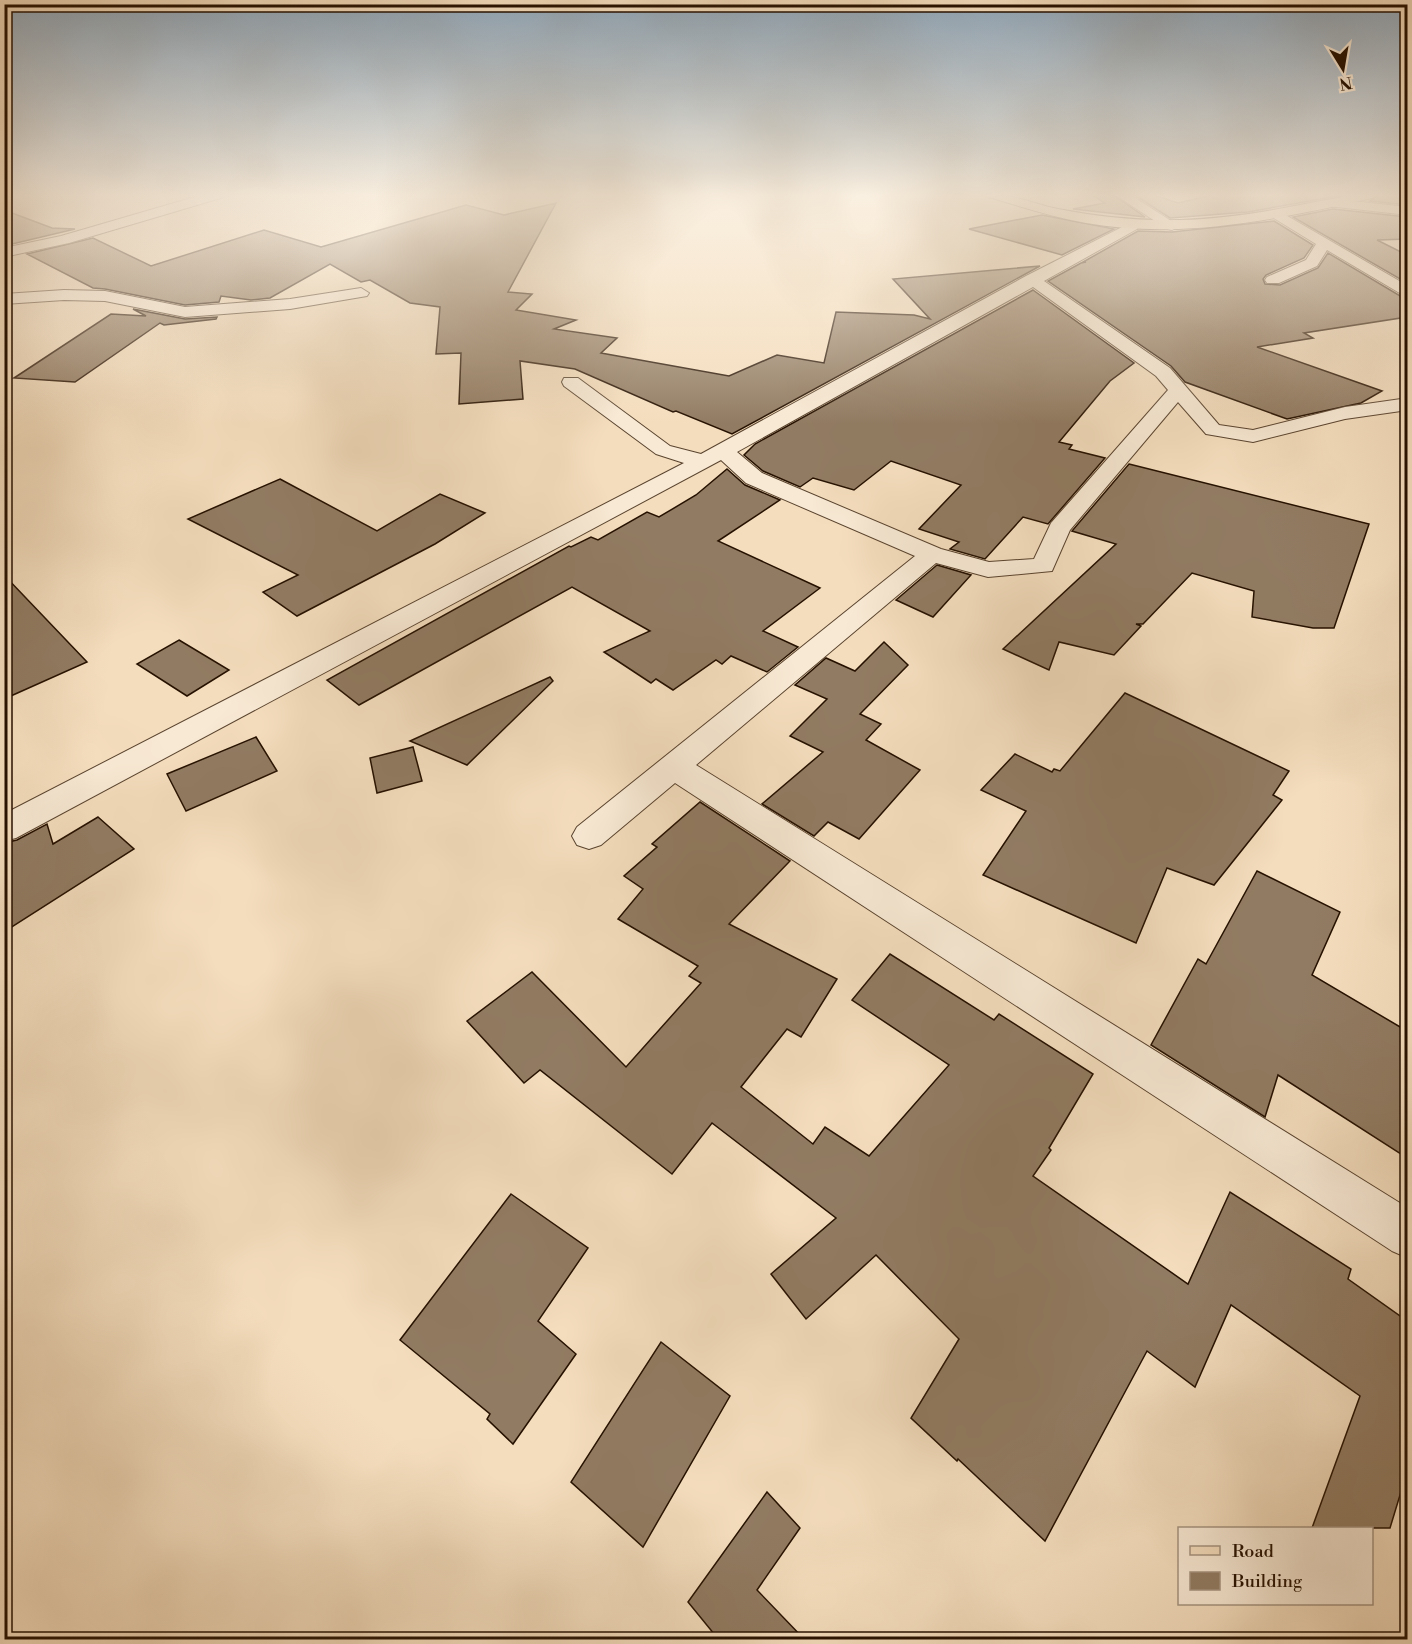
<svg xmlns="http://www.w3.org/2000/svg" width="1412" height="1644" viewBox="0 0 1412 1644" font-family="'Libre Bodoni',serif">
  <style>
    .building { fill: #917b62; stroke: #261100; stroke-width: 1.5 }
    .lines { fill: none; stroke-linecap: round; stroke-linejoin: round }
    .minor-casing { stroke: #5a442f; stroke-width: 2 }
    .major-casing { stroke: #261100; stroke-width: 2 }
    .minor { fill: #f8e9d4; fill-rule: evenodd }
    .major { fill: #f4ddbd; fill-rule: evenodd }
  </style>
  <rect width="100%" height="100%" fill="#f4ddbd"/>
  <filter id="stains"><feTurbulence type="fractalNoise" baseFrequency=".00333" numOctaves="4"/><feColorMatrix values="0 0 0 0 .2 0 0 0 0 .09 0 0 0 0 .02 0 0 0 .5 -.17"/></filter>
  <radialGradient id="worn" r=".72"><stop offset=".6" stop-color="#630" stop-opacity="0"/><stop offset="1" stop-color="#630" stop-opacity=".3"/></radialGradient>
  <g class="building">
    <path d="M1091,194H1112L1145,217L1073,209L1105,203Z"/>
    <path d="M1133,194H1151L1178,203L1216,194H1349L1248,212L1170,218Z"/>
    <path d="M1380,194H1407V205L1370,201Z"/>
    <path d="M556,203L508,292L532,294L516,310L576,320L554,329L617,338L601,353L729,376L777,355L824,363L836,312L914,315L930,319L893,279L1040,266L732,434L676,411L673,412L575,369L520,361L523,399L459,404L461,353L436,354L440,307L410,303L370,280L361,282L330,264L270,298L251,300L221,296L219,302L185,305L105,289L93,288L27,254L93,238L151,266L264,230L321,247L466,205L504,215Z"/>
    <path d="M1333,209L1407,217V239L1377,240L1407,255V283L1293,217Z"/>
    <path d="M4,210L52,228L75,229L8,245L4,243Z"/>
    <path d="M1042,215L1114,229L1062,255L969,229Z"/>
    <path d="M1274,221L1313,245L1304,258L1266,275L1263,279L1265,284L1280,285L1318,268L1328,253L1407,300V317L1304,333L1313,338L1257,347L1382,391L1361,403L1287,419L1185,382L1171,366L1048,281L1081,263L1086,262H1083L1138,231L1172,232Z"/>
    <path d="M1033,290L1134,363L1110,381L1059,442L1072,445L1069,449L1105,458L1048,524L1023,517L985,559L950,549L959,542L919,529L961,485L891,461L854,490L813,478L800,487L763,471L744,455L755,444Z"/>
    <path d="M133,309L185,319L217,317L216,319L164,325L160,323L75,382L14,378L111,314L146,316Z"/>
    <path d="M1129,464L1369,524L1334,628H1313L1252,617L1254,591L1192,573L1143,624H1136L1141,626L1114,655L1059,642L1049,670L1003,649L1116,544L1072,531Z"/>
    <path d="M727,469L745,485L780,500L718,541L820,588L763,631L798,647L767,672L731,656L722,664L716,660L673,690L656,679L651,683L604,652L650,631L572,587L359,705L327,680L569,546L571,547L591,537L598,540L647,512L659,517L696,495Z"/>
    <path d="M280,479L377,531L440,494L485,513L435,544L297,616L263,592L298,575L188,519Z"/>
    <path d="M937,565L971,575L933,617L896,600Z"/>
    <path d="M4,575L87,662L4,699Z"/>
    <path d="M179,640L229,670L187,696L137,664Z"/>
    <path d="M884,642L908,665L860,714L881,724L866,740L920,770L859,839L828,822L814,836L762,804L823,752L790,736L827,699L795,685L826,658L855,671Z"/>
    <path d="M550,677L553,681L467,765L410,741Z"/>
    <path d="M1125,693L1289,771L1273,795L1282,800L1214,885L1167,868L1136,943L983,875L1026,811L981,790L1015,754L1052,772L1054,769L1060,771Z"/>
    <path d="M256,737L277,771L186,811L167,774Z"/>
    <path d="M413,747L422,781L377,793L370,758Z"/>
    <path d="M700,802L790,861L729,924L837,979L801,1037L787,1029L741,1087L813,1144L825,1127L869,1156L949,1065L852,1000L890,954L994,1020L999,1014L1093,1074L1049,1148L1051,1150L1033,1176L1188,1284L1230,1192L1351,1269L1348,1279L1407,1321V1472L1390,1528H1312L1360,1396L1231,1305L1195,1387L1147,1351L1045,1541L958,1459L957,1461L911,1418L959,1339L876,1255L806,1319L771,1274L836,1218L712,1123L672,1174L540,1070L524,1083L467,1021L532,972L626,1067L701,983L689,976L698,966L618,919L643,889L624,876L657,847L652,844Z"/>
    <path d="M98,817L134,849L4,932V843L17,840L47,824L53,844Z"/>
    <path d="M1257,871L1340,912L1312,975L1407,1031V1158L1278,1075L1265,1117L1151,1045L1198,959L1206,964Z"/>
    <path d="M511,1194L588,1248L538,1321L576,1354L513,1444L487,1419L490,1414L400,1340Z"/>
    <path d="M661,1342L730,1396L643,1547L571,1482Z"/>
    <path d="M767,1492L800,1528L757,1590L805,1640H719L688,1602Z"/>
  </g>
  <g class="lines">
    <g class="minor-casing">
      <g id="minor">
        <path d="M205,194H225L224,197L69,243L4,257V248L61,236Z"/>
        <path d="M1114,194H1129L1179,226L1172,230L1167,229Z"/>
        <path d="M1333,199L1408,207V215L1328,206L1326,203Z"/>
        <path d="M1277,210L1408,286V298L1327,250L1317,266L1279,283H1267L1265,280L1267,277L1306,260L1316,244L1272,217L1270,214Z"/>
        <path d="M1132,222L1137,223L1139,226L1137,229L1044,281L1170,368L1219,425L1253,430L1345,407L1408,398V410L1345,419L1253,442L1206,434L1178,402L1070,530L1052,571L988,577L936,563L696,765L1408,1208V1258L1392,1251L675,783L601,845L589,849L577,845L572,836L577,827L915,556L746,483L721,460L16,838L4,841V814L684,463L656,454L564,386L562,382L564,378H578L670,446L701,454L1026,276ZM1033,287L1156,376L1168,390L1051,523L1034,559L989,562L941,549L762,473L737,452Z"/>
        <path d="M361,288L369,293L367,296L290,309L185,317L105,301L64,300L4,304V294L64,290L105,291L185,307L290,299Z"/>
      </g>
    </g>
    <g class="major-casing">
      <path id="major" d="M988,194C1013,194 1034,204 1058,209C1099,217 1139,221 1180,220C1216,219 1253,214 1289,207C1319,202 1348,194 1378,194L1372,198C1280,219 1181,240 1086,223C1053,217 1022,207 989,197Z"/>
    </g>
    <use href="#minor" class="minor"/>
    <use href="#major" class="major"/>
  </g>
  <linearGradient id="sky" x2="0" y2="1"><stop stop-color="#91a9bd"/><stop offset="0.46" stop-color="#faf0e1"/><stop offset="1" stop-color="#faf0e1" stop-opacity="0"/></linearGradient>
  <rect width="1412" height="424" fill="url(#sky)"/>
  <rect width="1412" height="1644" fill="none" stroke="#f4ddbd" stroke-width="24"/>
  <rect x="6" y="6" width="1400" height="1632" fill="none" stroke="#261100" stroke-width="3"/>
  <rect x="12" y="12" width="1388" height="1620" fill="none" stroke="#261100" stroke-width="1.5"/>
  <rect x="1178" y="1527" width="195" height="78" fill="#f8e9d4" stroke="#a4937f" stroke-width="1.5"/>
  <rect x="1190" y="1546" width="30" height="9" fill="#f4ddbd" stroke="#a4937f" stroke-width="1.5"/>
  <text x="1232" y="1557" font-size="18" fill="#261100">Road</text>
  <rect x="1190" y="1572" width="30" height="18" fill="#917b62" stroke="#a4937f" stroke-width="1.5"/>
  <text x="1232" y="1587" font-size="18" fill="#261100">Building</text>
  <g transform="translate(1343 69) rotate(169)" stroke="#f8e9d4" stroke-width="4.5" paint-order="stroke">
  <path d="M0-4.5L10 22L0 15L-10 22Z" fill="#261100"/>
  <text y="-9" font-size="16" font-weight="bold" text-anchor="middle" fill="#261100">N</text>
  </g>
  <rect width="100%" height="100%" filter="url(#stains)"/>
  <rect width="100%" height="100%" fill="url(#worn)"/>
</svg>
